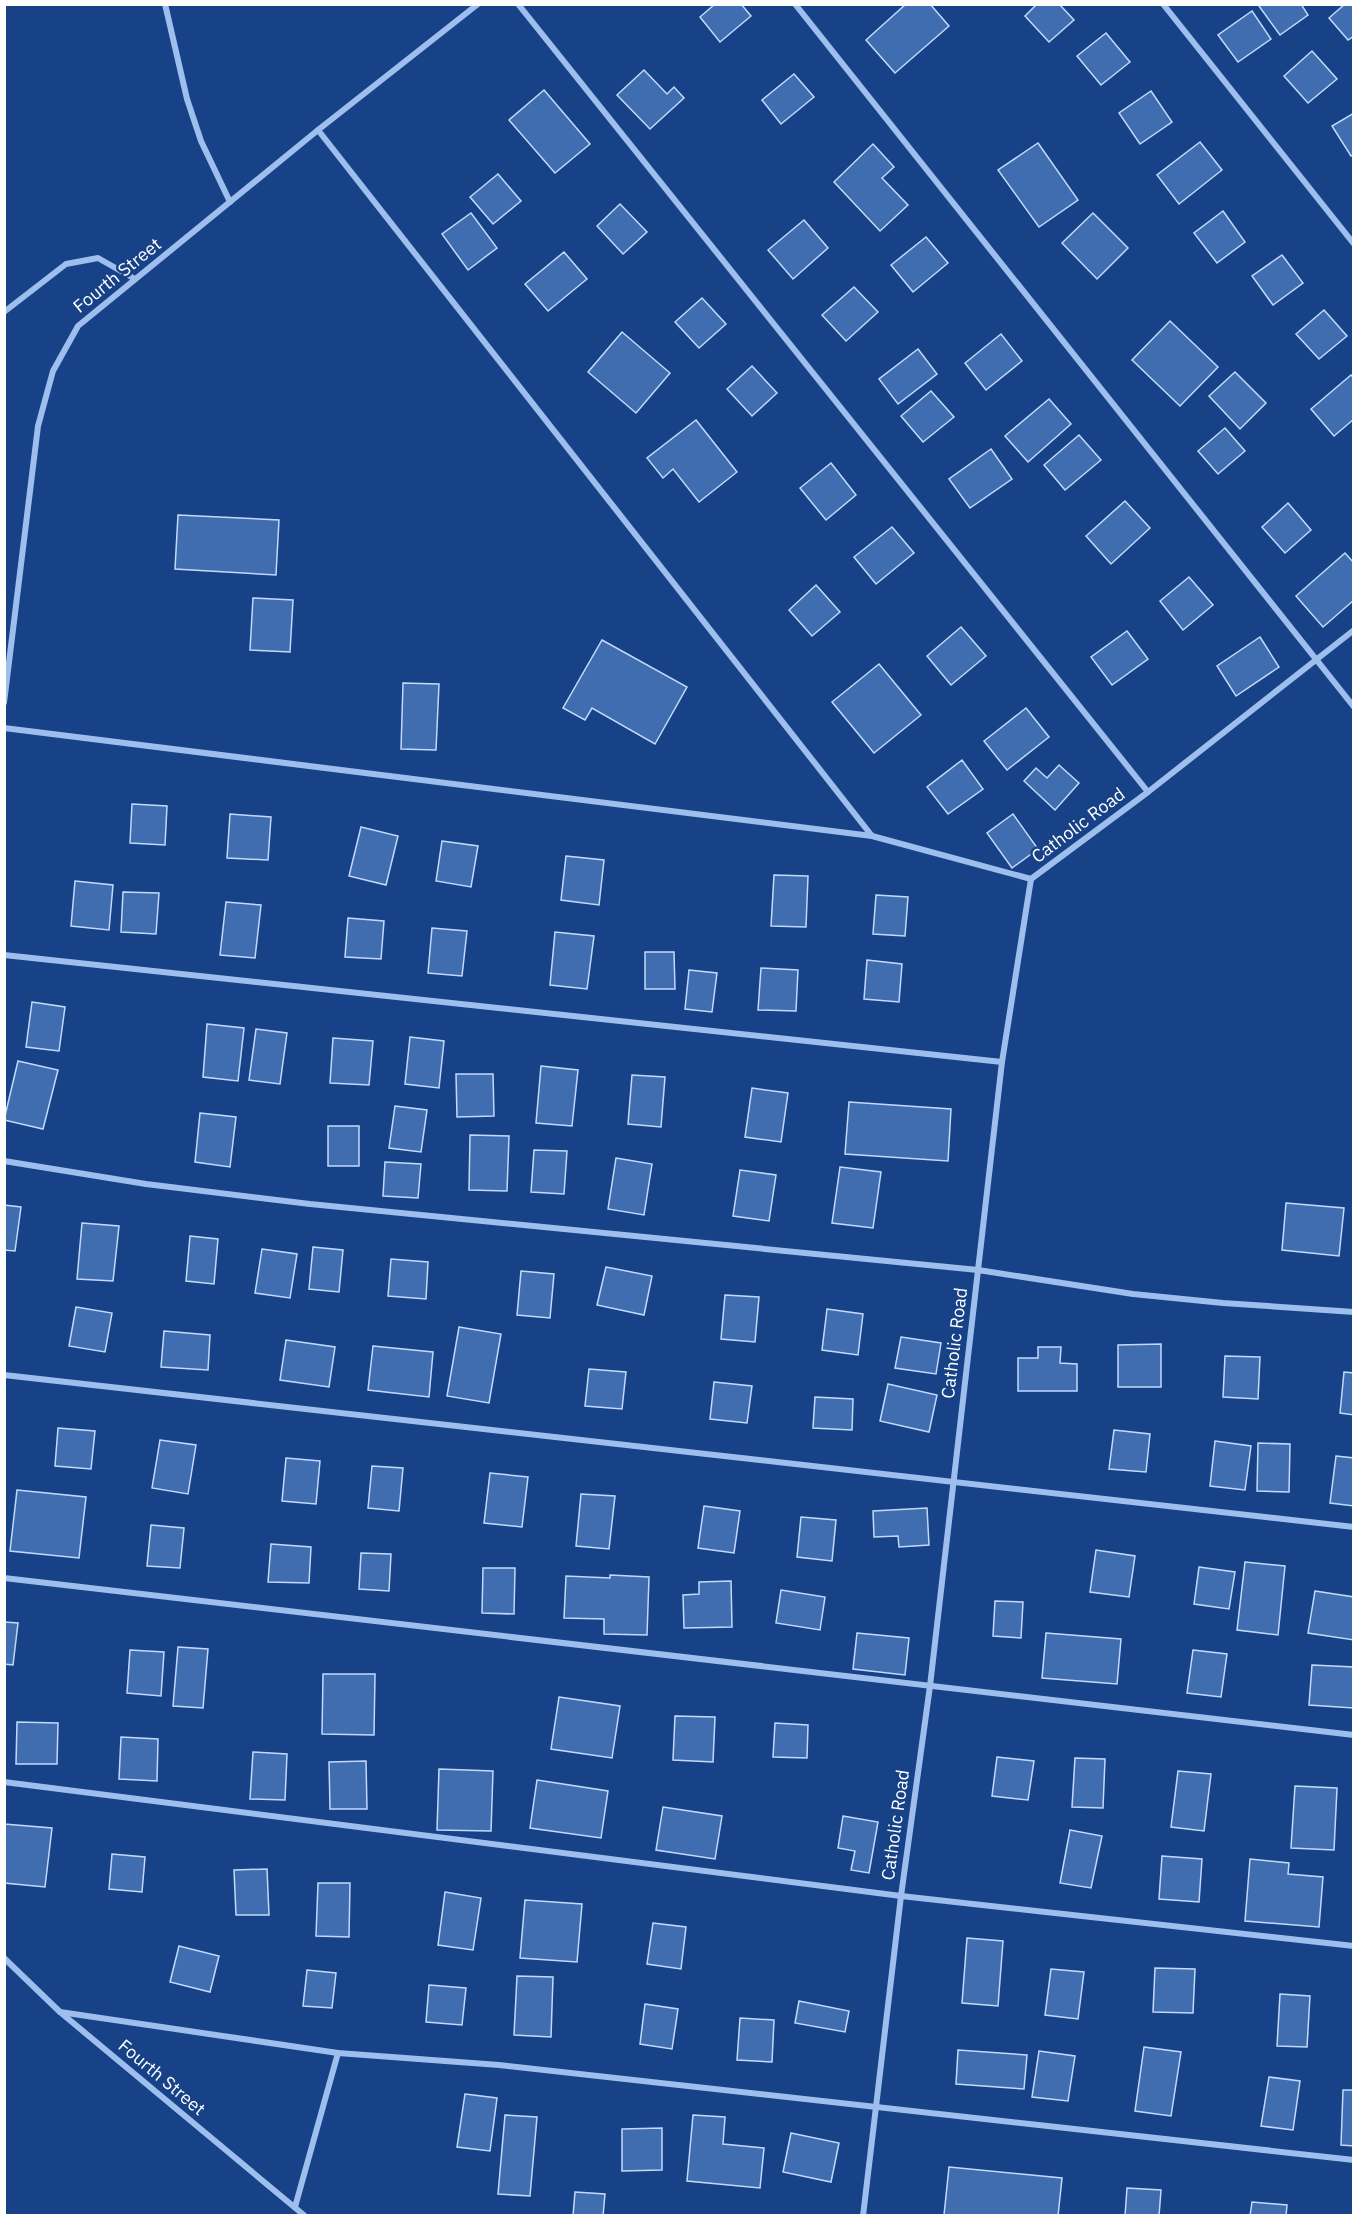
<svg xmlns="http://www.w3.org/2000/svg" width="1358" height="2220" viewBox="0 0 1358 2220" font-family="'IBM Plex Sans',sans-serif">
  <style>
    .building { fill: #406cb0; stroke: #c3d9fa; stroke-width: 1.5 }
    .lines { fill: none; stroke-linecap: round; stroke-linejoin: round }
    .minor { stroke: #9ebeed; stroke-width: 6 }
    .labels { text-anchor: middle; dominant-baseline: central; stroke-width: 5; stroke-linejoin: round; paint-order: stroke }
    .street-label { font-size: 18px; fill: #fff; stroke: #174287 }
  </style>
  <rect width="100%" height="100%" fill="#174287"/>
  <g class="building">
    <path d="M715,4H741L751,16L720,42L700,17Z"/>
    <path d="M906,4H930L949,26L895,73L866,40Z"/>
    <path d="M1037,4H1059L1074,20L1049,42L1025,16Z"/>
    <path d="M1261,4H1301L1308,15L1280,35L1259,6Z"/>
    <path d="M1345,4H1354V36L1348,40L1329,18Z"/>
    <path d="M1252,11L1271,39L1238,62L1218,35Z"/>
    <path d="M1106,33L1130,62L1101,85L1077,56Z"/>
    <path d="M1312,51L1337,79L1308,103L1284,76Z"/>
    <path d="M644,70L667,94L674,87L684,98L650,129L617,95Z"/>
    <path d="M794,74L814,97L781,124L762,100Z"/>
    <path d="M544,90L590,144L555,173L509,120Z"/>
    <path d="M1151,91L1172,122L1140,144L1119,113Z"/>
    <path d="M1354,113V154L1351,156L1332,126Z"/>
    <path d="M1200,142L1222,170L1179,204L1157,175Z"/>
    <path d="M1038,143L1078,200L1039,227L998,170Z"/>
    <path d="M873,144L894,167L882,178L908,205L880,231L834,182Z"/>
    <path d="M498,174L521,201L493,224L470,197Z"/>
    <path d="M620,204L647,232L623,254L597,226Z"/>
    <path d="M1223,211L1245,242L1217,263L1194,233Z"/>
    <path d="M471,213L497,248L468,270L442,234Z"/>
    <path d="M1093,213L1128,248L1097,279L1062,243Z"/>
    <path d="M804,220L828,248L793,279L768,250Z"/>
    <path d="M926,237L948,263L913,292L891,265Z"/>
    <path d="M564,252L587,279L548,311L525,284Z"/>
    <path d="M1282,255L1303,283L1273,305L1252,276Z"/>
    <path d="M854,287L878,312L846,341L822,315Z"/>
    <path d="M702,298L726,324L699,348L675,322Z"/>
    <path d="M1324,310L1347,336L1319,359L1296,334Z"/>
    <path d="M1170,321L1218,367L1180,406L1132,360Z"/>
    <path d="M622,332L670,373L636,413L588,372Z"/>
    <path d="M1001,334L1022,361L986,390L965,363Z"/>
    <path d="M918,349L937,374L898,404L879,379Z"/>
    <path d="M752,366L777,393L752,416L727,389Z"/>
    <path d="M1235,372L1266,403L1240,429L1209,396Z"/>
    <path d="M1351,375L1354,378V419L1334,436L1311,409Z"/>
    <path d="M931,391L954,417L923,442L901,416Z"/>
    <path d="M1049,399L1071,424L1028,462L1005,436Z"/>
    <path d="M696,420L737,472L699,502L673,469L663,478L647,458Z"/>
    <path d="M1225,428L1245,451L1218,474L1198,451Z"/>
    <path d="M1079,435L1101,460L1065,490L1044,465Z"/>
    <path d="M991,449L1012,479L970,508L949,479Z"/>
    <path d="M831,463L856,495L826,520L800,488Z"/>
    <path d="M1125,501L1150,528L1111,564L1086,536Z"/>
    <path d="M1288,503L1311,530L1285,553L1262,527Z"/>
    <path d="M178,515L279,520L276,575L175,569Z"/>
    <path d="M892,527L914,553L876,584L854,557Z"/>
    <path d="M1345,553L1354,563V600L1323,627L1296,596Z"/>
    <path d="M1189,577L1213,605L1183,630L1160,601Z"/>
    <path d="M816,585L840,612L812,636L789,610Z"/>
    <path d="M253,598L293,600L290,652L250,650Z"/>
    <path d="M961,627L986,656L951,685L927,656Z"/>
    <path d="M1127,631L1148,659L1112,685L1091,657Z"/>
    <path d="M1260,637L1279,667L1236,696L1217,666Z"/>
    <path d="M602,640L687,687L655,744L592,708L585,720L563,708Z"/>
    <path d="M879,664L921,715L874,753L832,702Z"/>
    <path d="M403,683L439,684L436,750L401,749Z"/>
    <path d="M1026,708L1049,737L1007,770L984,741Z"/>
    <path d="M962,760L983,789L948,814L927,787Z"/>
    <path d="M1059,765L1079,783L1055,810L1024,781L1036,768L1047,778Z"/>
    <path d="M132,804L167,806L165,845L130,843Z"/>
    <path d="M230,814L271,817L268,860L227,858Z"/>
    <path d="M1013,814L1038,849L1012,868L987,833Z"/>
    <path d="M361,827L398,836L386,885L349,876Z"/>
    <path d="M442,841L478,846L471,887L436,881Z"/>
    <path d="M566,856L604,860L599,905L561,900Z"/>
    <path d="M774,875L808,876L806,927L771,926Z"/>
    <path d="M75,881L113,885L109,930L71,926Z"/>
    <path d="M123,892L159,893L156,934L121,932Z"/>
    <path d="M876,895L908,897L905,936L873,934Z"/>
    <path d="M226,902L261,905L255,958L220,955Z"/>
    <path d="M348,918L384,921L381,959L345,957Z"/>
    <path d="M432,928L467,931L462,976L428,973Z"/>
    <path d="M555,932L594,936L587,989L550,985Z"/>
    <path d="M645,952H674L675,989H645Z"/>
    <path d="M867,960L902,964L899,1002L864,999Z"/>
    <path d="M761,968L798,970L796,1011L758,1010Z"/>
    <path d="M689,970L717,973L712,1012L685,1009Z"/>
    <path d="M32,1002L65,1007L59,1051L26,1047Z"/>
    <path d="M207,1024L244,1028L238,1081L203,1077Z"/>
    <path d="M256,1029L287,1033L280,1084L249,1080Z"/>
    <path d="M410,1037L444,1041L439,1088L405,1084Z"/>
    <path d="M333,1038L373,1041L369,1085L330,1083Z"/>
    <path d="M18,1061L58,1070L43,1129L4,1120Z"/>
    <path d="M541,1066L578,1070L572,1126L536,1123Z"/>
    <path d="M456,1074H493L494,1116L457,1117Z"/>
    <path d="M632,1075L665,1077L661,1127L628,1124Z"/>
    <path d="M752,1088L788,1093L781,1142L745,1137Z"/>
    <path d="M849,1102L951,1109L948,1161L845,1154Z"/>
    <path d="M395,1106L427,1110L421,1152L389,1148Z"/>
    <path d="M200,1113L236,1117L230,1167L195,1162Z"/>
    <rect x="328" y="1126" width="31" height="40"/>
    <path d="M470,1135L509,1136L507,1191L469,1190Z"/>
    <path d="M534,1150L567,1151L564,1194L531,1192Z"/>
    <path d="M616,1158L652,1164L644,1215L608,1209Z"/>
    <path d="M385,1162L421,1164L418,1198L383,1196Z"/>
    <path d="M840,1167L881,1172L873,1228L832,1223Z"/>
    <path d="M740,1170L776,1175L769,1221L733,1216Z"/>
    <path d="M1286,1203L1344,1208L1339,1256L1282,1250Z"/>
    <path d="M4,1205L21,1207L15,1251L4,1250Z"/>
    <path d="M82,1223L119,1226L113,1281L77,1279Z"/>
    <path d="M190,1236L218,1239L214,1284L186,1281Z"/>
    <path d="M313,1247L343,1250L339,1292L309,1289Z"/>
    <path d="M262,1249L297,1254L290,1298L255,1293Z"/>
    <path d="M391,1259L428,1262L426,1299L388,1296Z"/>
    <path d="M606,1267L652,1276L644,1315L597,1305Z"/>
    <path d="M521,1271L554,1274L550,1318L517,1315Z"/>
    <path d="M725,1295L759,1297L755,1342L721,1339Z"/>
    <path d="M76,1307L112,1313L105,1352L69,1346Z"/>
    <path d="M827,1309L863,1314L858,1355L822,1350Z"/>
    <path d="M459,1327L501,1334L489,1403L447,1396Z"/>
    <path d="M164,1331L210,1335L208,1370L161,1367Z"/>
    <path d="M901,1337L941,1343L936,1374L895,1368Z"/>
    <path d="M286,1340L335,1347L329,1387L280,1380Z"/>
    <path d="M1161,1344V1387H1118V1345Z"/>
    <path d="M373,1346L433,1352L429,1397L368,1390Z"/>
    <path d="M1038,1347H1061L1060,1363L1077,1364V1391H1018V1358H1038Z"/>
    <path d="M1225,1356L1260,1357L1258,1399L1223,1397Z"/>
    <path d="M589,1369L626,1372L622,1409L585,1406Z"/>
    <path d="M1344,1372L1354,1373V1415L1340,1413Z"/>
    <path d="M714,1382L752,1386L747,1423L710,1419Z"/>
    <path d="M888,1384L937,1395L929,1432L880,1421Z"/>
    <path d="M815,1397L853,1399L852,1430L813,1428Z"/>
    <path d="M58,1428L95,1431L91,1469L55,1466Z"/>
    <path d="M1114,1430L1150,1434L1146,1472L1109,1469Z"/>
    <path d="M160,1440L196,1445L188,1494L152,1488Z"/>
    <path d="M1215,1441L1251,1446L1245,1490L1210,1486Z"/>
    <path d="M1258,1443L1290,1444L1289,1492L1257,1491Z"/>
    <path d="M1336,1456L1354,1458V1506L1330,1503Z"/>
    <path d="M286,1458L320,1461L316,1504L282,1501Z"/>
    <path d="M372,1466L403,1468L399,1511L368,1508Z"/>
    <path d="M490,1473L528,1477L522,1527L484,1523Z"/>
    <path d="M17,1490L86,1497L79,1558L10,1551Z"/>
    <path d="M581,1494L615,1496L609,1549L576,1546Z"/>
    <path d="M704,1506L740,1511L734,1553L698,1548Z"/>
    <path d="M927,1508L929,1545L899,1547L898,1536L874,1537L873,1511Z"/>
    <path d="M801,1517L836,1520L832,1561L797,1557Z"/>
    <path d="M151,1525L184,1528L180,1568L147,1566Z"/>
    <path d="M271,1544L311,1547L309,1583L268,1582Z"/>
    <path d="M1096,1550L1135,1556L1129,1597L1090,1592Z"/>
    <path d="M361,1553L391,1554L389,1591L359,1589Z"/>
    <path d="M1245,1562L1285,1566L1278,1635L1237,1630Z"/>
    <path d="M1199,1567L1235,1572L1229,1609L1194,1604Z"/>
    <path d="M483,1568H515L514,1614L482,1613Z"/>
    <path d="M610,1575L649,1577L647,1635L604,1634V1619L564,1618L566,1576L610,1578Z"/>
    <path d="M731,1581L732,1627L684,1628L683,1595L699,1594V1582Z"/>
    <path d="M781,1590L825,1597L820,1630L776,1623Z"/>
    <path d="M1315,1591L1354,1597V1640L1308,1633Z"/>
    <path d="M995,1601L1023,1602L1021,1638L993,1636Z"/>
    <path d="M4,1622L18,1623L13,1665L4,1664Z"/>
    <path d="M857,1633L909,1638L905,1675L853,1669Z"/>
    <path d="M1046,1633L1121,1639L1117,1684L1042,1678Z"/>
    <path d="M178,1647L208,1649L203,1708L173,1706Z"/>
    <path d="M130,1650L164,1652L161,1696L127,1693Z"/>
    <path d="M1193,1650L1227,1654L1221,1697L1187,1693Z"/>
    <path d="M1312,1665L1354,1667L1353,1708L1309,1705Z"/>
    <path d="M323,1674H375L374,1735L322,1734Z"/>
    <path d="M559,1697L620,1706L612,1758L551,1749Z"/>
    <path d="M675,1716L715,1717L713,1762L673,1760Z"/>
    <path d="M17,1722L58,1723L57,1764H16Z"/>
    <path d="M775,1723L808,1725L807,1758L773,1757Z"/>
    <path d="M121,1737L158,1739L157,1781L119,1779Z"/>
    <path d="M253,1752L287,1754L285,1800L250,1799Z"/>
    <path d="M997,1757L1034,1761L1028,1800L992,1796Z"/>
    <path d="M1075,1758L1105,1759L1103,1808L1072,1807Z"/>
    <path d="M366,1761L367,1809H330L329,1762Z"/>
    <path d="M439,1769L493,1771L491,1831L437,1830Z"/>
    <path d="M1178,1771L1211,1774L1204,1831L1171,1827Z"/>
    <path d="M537,1780L608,1791L601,1838L530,1828Z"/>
    <path d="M1295,1786L1337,1788L1334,1850L1291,1848Z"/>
    <path d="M663,1807L722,1816L715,1859L656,1850Z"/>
    <path d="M843,1816L878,1822L869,1873L851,1870L855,1851L838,1848Z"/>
    <path d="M4,1824L52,1828L45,1887L4,1883Z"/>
    <path d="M1070,1830L1102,1836L1091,1888L1060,1883Z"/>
    <path d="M112,1854L145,1857L142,1892L109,1889Z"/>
    <path d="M1162,1856L1202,1859L1199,1902L1159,1899Z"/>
    <path d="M1250,1859L1289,1863L1288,1874L1323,1877L1319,1927L1245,1921Z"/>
    <path d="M267,1869L269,1915H236L234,1870Z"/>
    <path d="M318,1883H350L349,1937L316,1936Z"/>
    <path d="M445,1892L481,1898L473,1950L438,1945Z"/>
    <path d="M525,1900L582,1904L577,1962L520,1958Z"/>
    <path d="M653,1923L686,1927L681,1969L647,1964Z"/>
    <path d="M967,1938L1003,1941L998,2006L962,2003Z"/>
    <path d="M179,1946L219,1956L210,1992L170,1982Z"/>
    <path d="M1155,1968L1195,1969L1193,2013L1153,2012Z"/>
    <path d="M1051,1969L1084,1972L1078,2019L1045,2015Z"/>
    <path d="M307,1970L336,1973L332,2008L303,2006Z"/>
    <path d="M517,1976L553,1977L551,2037L514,2035Z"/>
    <path d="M429,1985L466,1988L462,2025L426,2022Z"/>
    <path d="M1280,1994L1310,1996L1307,2047L1277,2046Z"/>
    <path d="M799,2001L849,2011L845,2032L795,2023Z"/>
    <path d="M645,2004L678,2009L672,2049L640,2044Z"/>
    <path d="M740,2018L774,2020L772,2062L737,2060Z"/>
    <path d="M1144,2047L1181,2052L1171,2116L1135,2111Z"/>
    <path d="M958,2050L1027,2055L1024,2089L956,2084Z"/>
    <path d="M1039,2051L1075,2056L1068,2101L1032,2097Z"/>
    <path d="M1269,2077L1300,2081L1293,2130L1261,2126Z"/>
    <path d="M1343,2090H1354V2146L1341,2145Z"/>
    <path d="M465,2094L497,2098L490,2151L457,2147Z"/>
    <path d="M505,2115L537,2117L530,2196L498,2194Z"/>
    <path d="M693,2115L725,2117L723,2144L764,2148L760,2188L687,2181Z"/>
    <path d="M662,2128V2170L622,2171V2129Z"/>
    <path d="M791,2133L839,2143L831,2182L783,2172Z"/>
    <path d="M949,2167L1062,2178L1058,2216L944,2215Z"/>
    <path d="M1127,2188L1161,2190L1159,2216H1125Z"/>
    <path d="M575,2192L605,2194L603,2216H573Z"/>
    <path d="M1252,2202L1287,2205L1286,2216H1250Z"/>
  </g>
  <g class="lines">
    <g class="minor">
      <path d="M165,4L187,99L201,141L230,202"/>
      <path d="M518,4L1148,792"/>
      <path d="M795,4L1354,707"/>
      <path d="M1163,4L1354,244"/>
      <path d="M318,130L872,836L1031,879"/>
      <path d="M4,312L66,264L98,258L135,279"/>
      <path d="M4,703L38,426L53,371L78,326L318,130L478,4"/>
      <path d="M4,728L872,836"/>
      <path d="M4,955L1002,1062"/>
      <path d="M4,1161L146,1184L310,1204L978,1270L1133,1294L1223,1303L1354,1312"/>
      <path d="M4,1375L1354,1527"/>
      <path d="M4,1578L1354,1735"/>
      <path d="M4,1782L901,1896L1354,1946"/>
      <path d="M4,1958L60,2012L305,2216"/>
      <path d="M60,2012L338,2053L499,2065L1354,2160"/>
      <path d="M295,2207L338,2053"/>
      <path d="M863,2216L901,1896L930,1686L1002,1062L1031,879L1148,792L1354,630"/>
    </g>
  </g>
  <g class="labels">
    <g class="street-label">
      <text transform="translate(117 275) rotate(-39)">Fourth Street</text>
      <text transform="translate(1078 825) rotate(-37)">Catholic Road</text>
      <text transform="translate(954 1343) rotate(-83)">Catholic Road</text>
      <text transform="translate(895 1825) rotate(-82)">Catholic Road</text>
      <text transform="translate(162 2077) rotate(40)">Fourth Street</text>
    </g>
  </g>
  <rect width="1358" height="2220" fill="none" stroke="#ffffff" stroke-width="12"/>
</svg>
